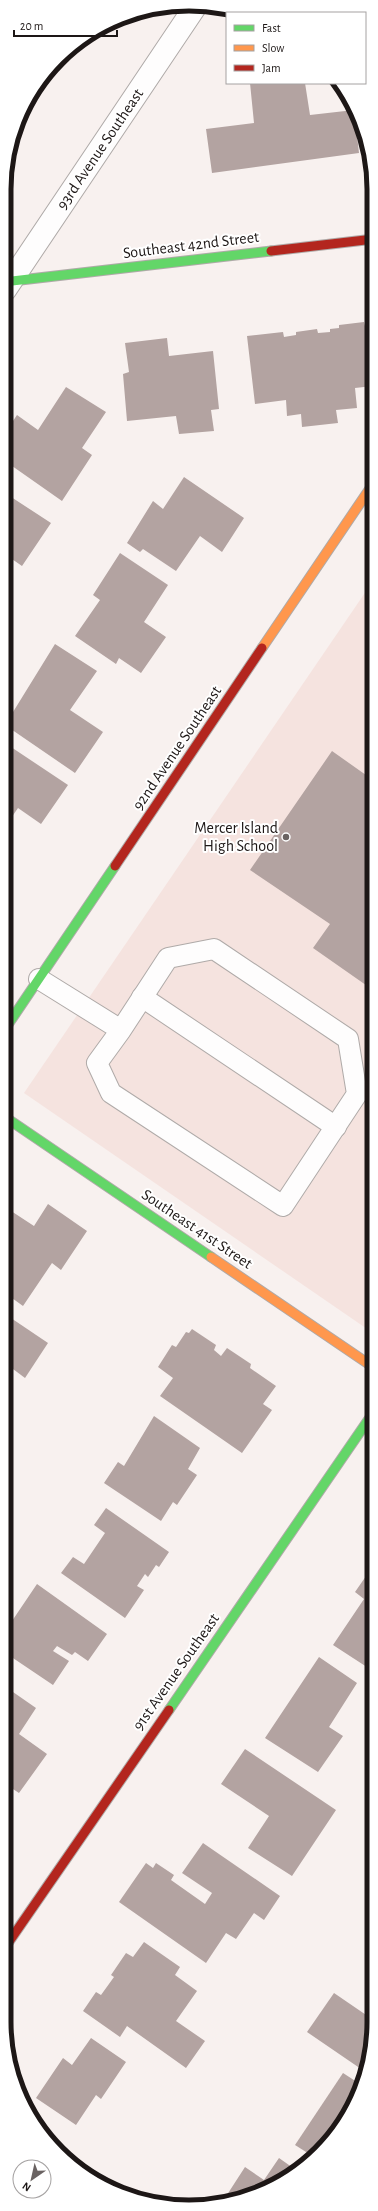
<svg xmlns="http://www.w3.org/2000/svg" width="378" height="2211" viewBox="0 0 378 2211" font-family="'Alegreya Sans',sans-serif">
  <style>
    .built { fill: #f5e3df }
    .building { fill: #b3a3a1 }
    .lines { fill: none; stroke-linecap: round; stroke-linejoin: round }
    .lane-casing { stroke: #afaaa8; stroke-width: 22 }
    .street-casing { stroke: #afaaa8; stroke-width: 24 }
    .fast-casing { stroke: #afaaa8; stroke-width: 11 }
    .slow-casing { stroke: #afaaa8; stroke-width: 11 }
    .jam-casing { stroke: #afaaa8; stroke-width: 11 }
    .lane { stroke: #fefdfd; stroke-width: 20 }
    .street { stroke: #fefdfd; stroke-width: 22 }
    .fast { stroke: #63d668; stroke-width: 9 }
    .slow { stroke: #ff974d; stroke-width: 9 }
    .jam { stroke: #b3261e; stroke-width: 9 }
    .poi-dot { fill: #6a6362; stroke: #fff; stroke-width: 1.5 }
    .labels { text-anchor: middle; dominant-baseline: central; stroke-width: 4; stroke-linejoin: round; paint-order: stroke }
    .street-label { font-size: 16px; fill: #1d1716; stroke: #fff }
    .poi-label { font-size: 16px; fill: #1d1716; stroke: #fff; text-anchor: end }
    .rim { fill: none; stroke: #1d1716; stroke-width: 5 }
  </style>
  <rect width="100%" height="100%" fill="#f8f1ef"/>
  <path class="built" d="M373,581V1333L24,1093Z"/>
  <g class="building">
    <path d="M250,83H305L310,115L354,110L359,153L212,173L206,129L254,123Z"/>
    <path d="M364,322L365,326L373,324V386L355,388L357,408L336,410L338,423L302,427L301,414L287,416L286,400L255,404L247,336L283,332L284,337L296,335V332L317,329L318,333L330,332V329L339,328V325Z"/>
    <path d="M167,338L169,356L213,351L219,409L211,410L214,431L179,434L176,416L127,421L123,374L129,372L125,343Z"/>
    <path d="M66,387L106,412L82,448L92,455L62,501L5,461V433L17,415L38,430Z"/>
    <path d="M184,477L244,518L222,552L200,536L176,571L143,549L140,552L127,543L153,501L163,509Z"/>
    <path d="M5,493L51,523L22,566L9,557L5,563Z"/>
    <path d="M120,553L168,585L144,622L166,637L141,673L119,658L116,664L75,636L100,600L93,595Z"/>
    <path d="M55,644L97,671L70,710L103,732L75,773L5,725Z"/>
    <path d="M5,743L68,785L41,824L18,808L5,827Z"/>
    <path d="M332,751L373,780V990L313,948L330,924L250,870Z"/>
    <path d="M48,1204L87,1231L61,1270L52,1263L23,1306L5,1293V1207L34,1226Z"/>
    <path d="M5,1314L48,1343L25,1378L5,1363Z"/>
    <path d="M192,1329L216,1345L214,1350L221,1356L227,1348L251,1364L250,1368L276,1386L263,1404L272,1410L242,1453L160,1396L173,1378L158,1367L172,1345L176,1347L186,1332L189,1333Z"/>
    <path d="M154,1416L200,1448L188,1469L197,1475L177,1505L173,1502L161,1521L104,1483L118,1462L124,1466Z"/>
    <path d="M106,1508L169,1552L159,1567L156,1565L148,1577L145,1574L137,1586L144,1590L125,1618L61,1573L73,1557L84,1564L105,1533L94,1525Z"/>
    <path d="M373,1566V1671L333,1645L364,1599L355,1592Z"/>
    <path d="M37,1584L107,1634L88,1661L75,1652L72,1655L57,1646L53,1651L69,1661L53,1685L4,1652V1615L12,1621Z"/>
    <path d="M319,1657L357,1683L329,1727L343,1736L318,1772L265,1738Z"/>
    <path d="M13,1692L36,1708L19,1734L47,1754L19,1793L4,1783V1705Z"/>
    <path d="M245,1749L336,1810L292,1876L248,1848L269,1816L221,1784Z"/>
    <path d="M203,1843L280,1896L264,1920L254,1913L236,1939L226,1933L206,1963L119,1902L146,1863L153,1868L156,1863L174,1875L171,1880L205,1904L212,1893L182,1873Z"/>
    <path d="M144,1942L180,1967L175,1975L197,1991L176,2021L205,2041L186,2068L127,2026L120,2037L83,2011L96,1992L101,1995L114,1977L111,1975L126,1953L133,1957Z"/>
    <path d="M334,1993L372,2019V2046L364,2071L307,2032Z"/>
    <path d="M91,2038L126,2062L101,2099L96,2095L76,2125L36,2098L63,2058L72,2065Z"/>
    <path d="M343,2073L360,2084L349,2114L314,2157L295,2145Z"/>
    <path d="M279,2158L296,2170L248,2197L223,2201L245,2167L264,2180Z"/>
  </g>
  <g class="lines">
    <g class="lane-casing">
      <g id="lane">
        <path d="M39,979L121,1030L97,1063L111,1093L283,1206L357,1094L348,1039L214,949L168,958L121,1030"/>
        <path d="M142,997L336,1127"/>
      </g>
    </g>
    <g class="street-casing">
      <path id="street" d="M5,290L195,7"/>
    </g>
    <g class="fast-casing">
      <g id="fast">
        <path d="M12,281L271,251"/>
        <path d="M5,1029L115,866"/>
        <path d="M5,1117L211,1257"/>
        <path d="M169,1710L373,1413"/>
      </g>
    </g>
    <g class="slow-casing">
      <g id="slow">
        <path d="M262,648L373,484"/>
        <path d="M211,1257L373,1367"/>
      </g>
    </g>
    <g class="jam-casing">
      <g id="jam">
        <path d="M271,251L374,239"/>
        <path d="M115,866L262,648"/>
        <path d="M4,1949L169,1710"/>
      </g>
    </g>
    <use href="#lane" class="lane"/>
    <use href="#street" class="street"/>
    <use href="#fast" class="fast"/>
    <use href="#slow" class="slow"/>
    <use href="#jam" class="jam"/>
  </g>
  <circle class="poi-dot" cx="286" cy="837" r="4"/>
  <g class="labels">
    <g class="street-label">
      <text transform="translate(100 149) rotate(-56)">93rd Avenue Southeast</text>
      <text transform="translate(191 245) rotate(-7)">Southeast 42nd Street</text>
      <text transform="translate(177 748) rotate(-56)">92nd Avenue Southeast</text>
      <text transform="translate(197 1229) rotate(34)">Southeast 41st Street</text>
      <text transform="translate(176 1672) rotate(-55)">91st Avenue Southeast</text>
    </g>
    <g class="poi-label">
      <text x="278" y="828">Mercer Island<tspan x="278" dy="18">High School</tspan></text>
    </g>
  </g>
  <path d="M0 0H378V2211H0ZM189 11H189A178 178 0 0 1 367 189V2022A178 178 0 0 1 189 2200H189A178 178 0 0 1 11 2022V189A178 178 0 0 1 189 11Z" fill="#fff" fill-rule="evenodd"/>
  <path class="rim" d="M189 11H189A178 178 0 0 1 367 189V2022A178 178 0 0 1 189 2200H189A178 178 0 0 1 11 2022V189A178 178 0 0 1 189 11Z"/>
  <rect x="226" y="12" width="140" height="72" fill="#ffffff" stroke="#a5a2a2"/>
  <rect x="234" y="25" width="20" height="6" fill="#63d668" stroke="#a5a2a2"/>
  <text x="262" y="32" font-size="12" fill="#1d1716">Fast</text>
  <rect x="234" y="45" width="20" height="6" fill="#ff974d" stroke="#a5a2a2"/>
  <text x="262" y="52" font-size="12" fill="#1d1716">Slow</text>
  <rect x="234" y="65" width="20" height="6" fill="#b3261e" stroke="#a5a2a2"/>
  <text x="262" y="72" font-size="12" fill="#1d1716">Jam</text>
  <g transform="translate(32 2179) rotate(214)"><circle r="19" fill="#ffffff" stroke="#a5a2a2"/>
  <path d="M0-3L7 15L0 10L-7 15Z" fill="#6a6362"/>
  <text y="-6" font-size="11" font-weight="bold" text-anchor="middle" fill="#1d1716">N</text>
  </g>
  <path d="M14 30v6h103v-6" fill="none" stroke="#1d1716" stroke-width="2"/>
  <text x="20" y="30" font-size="12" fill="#1d1716" stroke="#ffffff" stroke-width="3" paint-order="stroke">20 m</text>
</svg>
